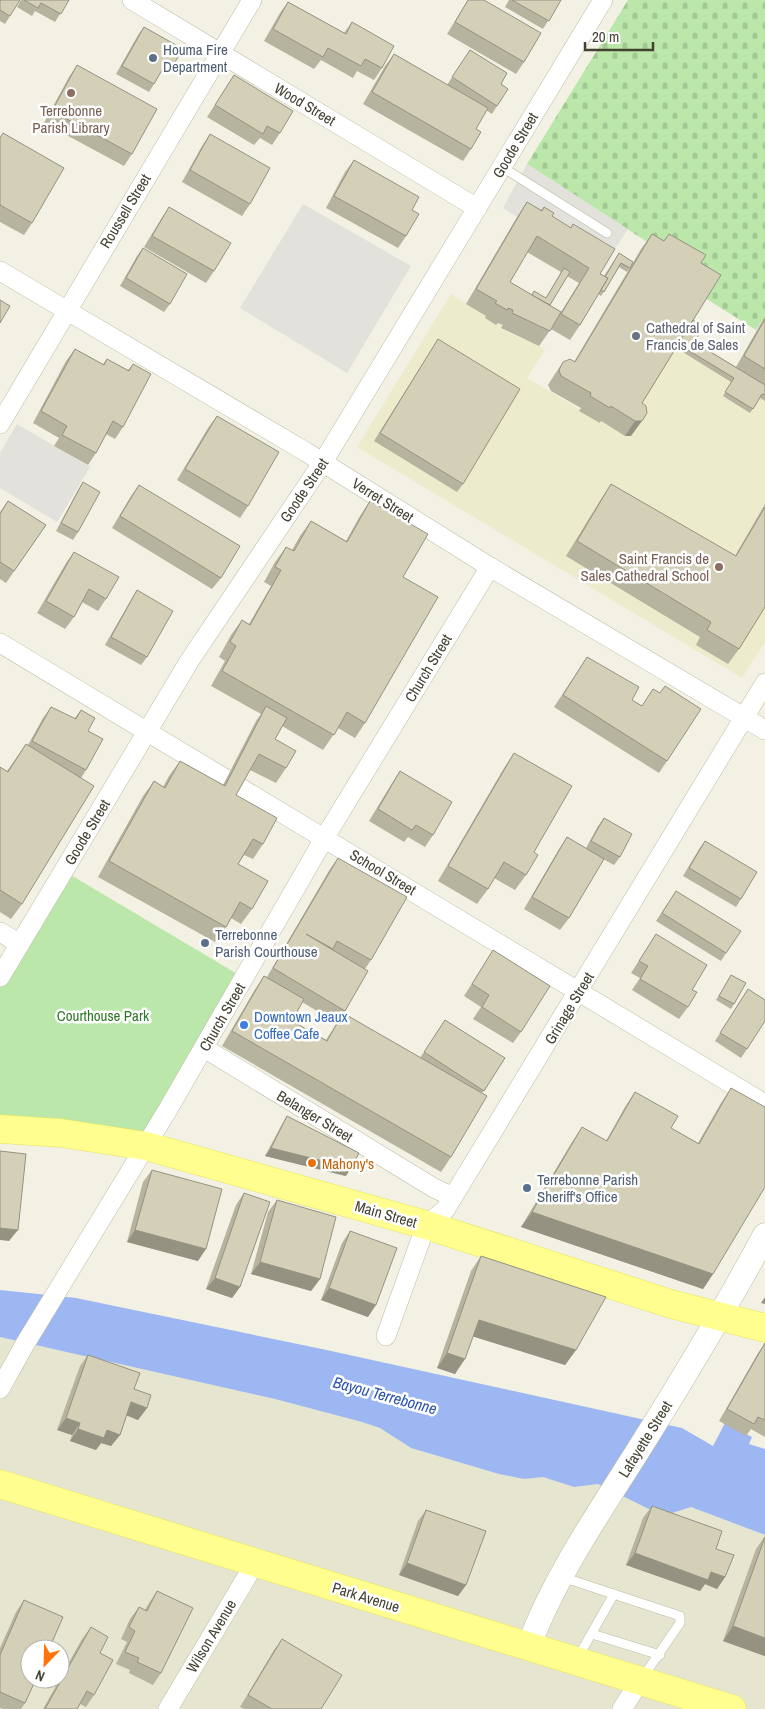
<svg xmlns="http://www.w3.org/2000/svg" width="765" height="1709" viewBox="0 0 765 1709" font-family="'Archivo Narrow',sans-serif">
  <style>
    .residential { fill: #e6e5d0; fill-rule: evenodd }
    .education { fill: #ecebcc }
    .green { fill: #bbe8aa }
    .cemetery { fill: url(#cemetery-stones) }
    .parking { fill: #e2e1db }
    .water { fill: #9cb7f1 }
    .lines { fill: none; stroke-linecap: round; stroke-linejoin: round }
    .service-casing { stroke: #bdbca5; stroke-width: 10 }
    .minor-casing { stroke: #bdbca5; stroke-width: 20 }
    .tertiary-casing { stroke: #bdbca5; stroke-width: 25 }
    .primary-casing { stroke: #e6e35c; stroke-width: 29 }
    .service { stroke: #fff; stroke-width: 9 }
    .minor { stroke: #fff; stroke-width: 19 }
    .tertiary { stroke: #fff; stroke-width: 24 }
    .primary { stroke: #fffe8e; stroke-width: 28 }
    .wall { fill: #b6b39e; fill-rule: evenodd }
    .shaded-wall { fill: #949281 }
    .building { fill: #d4d0b8; stroke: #949281 }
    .service-dot { fill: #5c6f8a; stroke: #fff; stroke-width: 2 }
    .education-dot { fill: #8d6e63; stroke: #fff; stroke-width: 2 }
    .worship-dot { fill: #6b7280; stroke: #fff; stroke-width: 2 }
    .shop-dot { fill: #3f7fe0; stroke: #fff; stroke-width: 2 }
    .food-dot { fill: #e8710a; stroke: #fff; stroke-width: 2 }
    .labels { text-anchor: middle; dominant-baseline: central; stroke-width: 5; stroke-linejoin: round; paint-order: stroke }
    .service-label { font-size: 15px; fill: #4e5e75; stroke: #fff; text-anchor: start }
    .street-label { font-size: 15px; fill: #444233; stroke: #fff }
    .education-label { font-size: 15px; fill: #785e54; stroke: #fff }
    .worship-label { font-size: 15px; fill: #5b616d; stroke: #fff; text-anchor: start }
    .park-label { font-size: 15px; fill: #2e7625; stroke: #fff }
    .shop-label { font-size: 15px; fill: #366cbe; stroke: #fff; text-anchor: start }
    .food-label { font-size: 15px; fill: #c56008; stroke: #fff; text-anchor: start }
    .water-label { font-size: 16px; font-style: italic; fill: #2a53b1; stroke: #fff }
  </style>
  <defs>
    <pattern id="cemetery-stones" width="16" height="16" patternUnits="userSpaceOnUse" patternTransform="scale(1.25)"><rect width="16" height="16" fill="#bbe8aa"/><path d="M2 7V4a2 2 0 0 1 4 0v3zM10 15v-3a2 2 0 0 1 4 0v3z" fill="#a2c893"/></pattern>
  </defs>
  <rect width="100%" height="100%" fill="#f2f1e3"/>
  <path class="residential" d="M0,1337L275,1399L362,1422L380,1428L411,1448L499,1474L524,1479L543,1477L574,1487L598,1484L663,1516L691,1507L765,1535V1709H0ZM30,1649H60V1679H30Z"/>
  <path class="education" d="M451,294L486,316L485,318L496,325L498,323L503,325L501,329L525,340L526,338L545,350L527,378L625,436L631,418L675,348L731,382L723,396L750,412L760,398L765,401V642L742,678L357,447Z"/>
  <path class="green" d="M64,871L244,978L146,1146L0,1129V977Z"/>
  <path class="cemetery" d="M628,0H765V316L756,330L705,298L658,249L527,164Z"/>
  <g class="parking">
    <path d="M527,164L628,229L605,264L531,226L503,208Z"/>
    <path d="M303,204L411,266L347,373L240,308Z"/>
    <path d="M17,424L90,467L57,522L0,488V453Z"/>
  </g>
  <path class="water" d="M0,1290L76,1298L322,1349L682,1428L713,1446L725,1423L752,1437L749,1444L765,1449V1535L691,1507L663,1516L598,1484L574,1487L543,1477L524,1479L499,1474L411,1448L380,1428L362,1422L275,1399L0,1337Z"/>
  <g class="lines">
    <g class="service-casing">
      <g id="service">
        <path d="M502,167L607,233"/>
        <path d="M562,1577L680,1616V1623L643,1677"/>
        <path d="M592,1634L660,1655"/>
        <path d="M577,1659L614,1594"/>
      </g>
    </g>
    <g class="minor-casing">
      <g id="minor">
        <path d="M132,0L477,208"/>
        <path d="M0,271L306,452L490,567L765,730"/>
        <path d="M0,424L252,0"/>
        <path d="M0,643L765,1104"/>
        <path d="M0,932L20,944"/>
        <path d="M0,977L190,660L323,462L603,0"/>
        <path d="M204,1048L434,1188L453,1197"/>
        <path d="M386,1336L426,1225L445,1210L765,683"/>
        <path d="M0,1389L25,1344L167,1111L325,837L490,567"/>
        <path d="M168,1709L255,1563"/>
        <path d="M622,1709L640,1681"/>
      </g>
    </g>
    <g class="tertiary-casing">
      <path id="tertiary" d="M529,1645C554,1579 596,1517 634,1457C680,1384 724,1311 765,1235"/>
    </g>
    <g class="primary-casing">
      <g id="primary">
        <path d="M0,1129L61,1133L146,1146L426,1225L671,1304L765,1328"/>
        <path d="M0,1484L732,1709"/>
      </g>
    </g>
    <use href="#service" class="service"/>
    <use href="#minor" class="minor"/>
    <use href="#tertiary" class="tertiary"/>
    <use href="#primary" class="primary"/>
  </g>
  <g class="wall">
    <path d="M0,0L10,16L5,24L0,21Z"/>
    <path d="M21,0H69L55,22L35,11L32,16L17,7Z"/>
    <path d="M468,0H484L524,62L516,74L447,34Z"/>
    <path d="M509,0H561L543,29L505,7Z"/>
    <path d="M288,2L344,33L352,22L382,68L374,80L357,71L353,78L321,60L314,69L264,41L280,13Z"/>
    <path d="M144,27L173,65L168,73L162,70L154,84L149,92L116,74L138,35Z"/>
    <path d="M470,50L501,84L497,106L492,114L486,110L476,129L471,149L463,161L363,104L385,66L394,54L447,85Z"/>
    <path d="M77,65L132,154L124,166L44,123L69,77Z"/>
    <path d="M234,75L280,133L272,145L260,138L254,145L207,117Z"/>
    <path d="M3,133L32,223L24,235L0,222V137Z"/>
    <path d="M210,134L250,204L242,216L182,182L202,146Z"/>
    <path d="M354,160L412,210L406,236L398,248L326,208L345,172Z"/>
    <path d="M527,202L541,210L544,207L600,274L604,276L619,253L630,268L627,272L619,267L601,296L598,294L580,325L570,340L551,329L539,346L501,328L503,325L498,323L496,325L485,318L486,316L466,304L517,217ZM527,252L561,272L546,298L532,295L510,282ZM567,276L579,283L561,312L550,305Z"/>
    <path d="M169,207L214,271L206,283L144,247L161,219Z"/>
    <path d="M652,234L664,241L669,234L701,263L693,320L694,342L736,367L765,316V401L760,398L750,413L723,396L731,382L676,348L642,403L631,436H625L601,421L600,423L579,411L581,408L551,391L548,385L553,377L563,362H574L641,249Z"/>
    <path d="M143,248L170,304L164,312L120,286L137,256Z"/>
    <path d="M438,339L463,484L457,492L374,441Z"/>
    <path d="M75,349L103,364L107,359L128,370L133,364L123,427L115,439L106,434L96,453L88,465L54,446L59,438L33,423L66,361Z"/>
    <path d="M217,416L248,506L240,518L177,480L208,428Z"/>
    <path d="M83,482L78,532L73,540L56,531L78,490Z"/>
    <path d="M611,484L735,556L765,504V607L739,649L728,664L696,645L700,637L566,556L601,499Z"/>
    <path d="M139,485L221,578L212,589L112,528L131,496Z"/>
    <path d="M8,501L46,525L6,583L0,579V512Z"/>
    <path d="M370,501L403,577L365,723L355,738L338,728L323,750L282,726L275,739L286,768L276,783L250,770L236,795L263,844L253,859L244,855L238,864L252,909L241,924L231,918L226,927L215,942L98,877L143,796L154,781L163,787L169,776L180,761L223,785L256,721L261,714L211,686L225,661L219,657L231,635L242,620L249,624L271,586L264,582L275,562L286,547L292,550L300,536L311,521L346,541L360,516Z"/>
    <path d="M74,552L106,599L98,611L82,602L74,617L65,629L37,613L66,563Z"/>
    <path d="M137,590L147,657L141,665L105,645L132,598Z"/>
    <path d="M587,657L632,700L642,706L660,693L665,686L667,761L659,773L554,707Z"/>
    <path d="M51,707L74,719L81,710L88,731L86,770L81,778L22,904L11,919L0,912V767L7,771L26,744L28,745L43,718Z"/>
    <path d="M514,753L534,852L526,875L515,890L494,878L488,889L477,904L438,881L504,768Z"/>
    <path d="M400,771L433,835L425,847L408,837L404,842L369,821L392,783Z"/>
    <path d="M604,818L620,857L614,865L603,859L569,918L560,930L524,909L559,849L567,837L586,848L598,826Z"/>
    <path d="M705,841L741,899L736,907L683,876L699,849Z"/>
    <path d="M338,858L371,960L365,969L343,1014L420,1058L445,1020L505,1058L482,1093L451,1157L441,1172L222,1046L254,991L264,976L267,977L330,869ZM302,1002L337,1023L326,1040L292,1021Z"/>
    <path d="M676,891L726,953L721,961L656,921Z"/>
    <path d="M656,934L688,1007L679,1019L632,990L640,978L631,973Z"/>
    <path d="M493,950L521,1032L513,1043L473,1019L481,1007L464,996Z"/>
    <path d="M731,975L734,1004L731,1009L716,1000Z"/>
    <path d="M748,989L747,1049L741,1058L715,1041Z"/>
    <path d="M731,1088L713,1274L703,1289L521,1227L572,1142L582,1127L606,1141L625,1107L635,1092L671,1128L698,1143L721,1103Z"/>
    <path d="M287,1116L346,1176L265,1156L282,1124Z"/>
    <path d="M152,1170L198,1261L127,1242L143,1182Z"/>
    <path d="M244,1193L240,1287L232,1298L206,1289L236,1205Z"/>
    <path d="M277,1200L320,1279L311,1291L251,1274L268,1212Z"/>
    <path d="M350,1231L368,1317L321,1300L342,1243Z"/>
    <path d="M481,1256L576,1350L565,1365L473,1336L455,1374L437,1368L471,1271Z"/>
    <path d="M765,1343V1437L751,1429L746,1436L719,1421L758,1353Z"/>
    <path d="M88,1355L134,1389L147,1408L138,1420L126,1415L120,1435L111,1446L101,1443L96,1450L70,1441L72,1435L57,1430L80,1366Z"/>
    <path d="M652,1506L716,1549L725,1577L717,1589L705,1584L700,1591L626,1565L643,1518Z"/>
    <path d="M426,1510L466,1585L458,1596L399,1575L418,1521Z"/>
    <path d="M765,1536V1656L723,1641L756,1549Z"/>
    <path d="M157,1591L161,1673L153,1685L129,1673L130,1670L116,1664L127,1642L121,1639L130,1619L139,1607L145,1610L149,1603Z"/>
    <path d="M24,1600L25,1703L21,1709H3L0,1708V1648L16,1612Z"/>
    <path d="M91,1627L100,1653L94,1695L86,1707L80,1704L77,1709H43L82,1639Z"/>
    <path d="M282,1639L321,1709H244L240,1707L274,1650Z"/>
  </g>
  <g class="shaded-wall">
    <path d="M635,421H642L631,436H625Z"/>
    <path d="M271,1148L351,1168L346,1176L265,1156Z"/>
    <path d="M532,1212L713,1274L703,1289L521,1227Z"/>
    <path d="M0,1228L18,1230L9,1241L0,1240Z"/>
    <path d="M135,1230L206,1249L198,1261L127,1242Z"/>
    <path d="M260,1262L320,1279L311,1291L251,1274Z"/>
    <path d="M215,1278L240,1287L232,1298L206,1289Z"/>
    <path d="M329,1288L376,1305L368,1317L321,1300Z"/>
    <path d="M765,1297V1304L761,1303Z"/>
    <path d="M479,1320L576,1350L565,1365L468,1335Z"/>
    <path d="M447,1353L465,1359L455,1374L437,1368Z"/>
    <path d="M131,1402L147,1408L138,1420L123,1414Z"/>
    <path d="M66,1418L80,1423L72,1435L57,1430Z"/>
    <path d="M78,1429L107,1430L120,1435L111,1446L101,1443L96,1450L70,1441Z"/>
    <path d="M635,1553L711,1572L725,1577L717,1589L705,1584L700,1591L626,1565Z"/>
    <path d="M407,1563L466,1585L458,1596L399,1575Z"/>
    <path d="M733,1626L765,1638V1656L723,1641Z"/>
  </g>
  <g class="building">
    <path d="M0,0H20L10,16L0,10Z"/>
    <path d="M24,0H69L61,14L41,3L38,8Z"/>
    <path d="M468,0H484L541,33L524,62L455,22Z"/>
    <path d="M512,0H561L549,21Z"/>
    <path d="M288,2L346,34L352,22L394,46L382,68L365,59L361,66L328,48L323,57L273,29Z"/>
    <path d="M144,27L183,49L173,65L167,61L154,84L122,66Z"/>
    <path d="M470,50L507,73L501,84L508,89L497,106L452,77Z"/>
    <path d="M394,54L488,108L476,129L481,132L471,149L372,92Z"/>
    <path d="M77,65L157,109L132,154L52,111Z"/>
    <path d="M234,75L293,111L280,133L267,126L263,134L215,105Z"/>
    <path d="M3,133L64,168L32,223L0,205V138Z"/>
    <path d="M210,134L270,168L250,204L190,170Z"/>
    <path d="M354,160L419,197L412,210L419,214L406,236L334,196Z"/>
    <path d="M527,202L542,211L544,207L554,213L552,216L571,228L573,224L615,249L600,274L608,278L580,325L561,314L589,268L537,236L510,282L561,312L550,331L512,313L513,310L508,308L507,310L495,303L497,301L476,289Z"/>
    <path d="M169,207L231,243L214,271L152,236Z"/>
    <path d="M652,234L664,241L669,234L706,255L701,263L721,275L642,403L646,406L647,413L642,421H635L611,406L610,408L590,396L591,393L561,376L559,370L563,362L570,359L575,362Z"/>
    <path d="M143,248L187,274L170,304L126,278Z"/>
    <path d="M619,253L633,262L630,268L621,263L604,292L601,290L608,278L605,277Z"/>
    <path d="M564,268L570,272L550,305L532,295L534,291L546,298Z"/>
    <path d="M0,300L10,306L0,323Z"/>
    <path d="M765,319V369L744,356Z"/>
    <path d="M693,320L704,327L694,342L765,385V395L762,394L753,409L725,392L734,378L678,344Z"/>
    <path d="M438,339L520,389L463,484L380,433Z"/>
    <path d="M75,349L104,365L107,359L129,371L133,364L151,374L123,427L113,421L96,453L62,435L67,426L41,411Z"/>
    <path d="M217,416L279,452L248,506L185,469Z"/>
    <path d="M83,482L100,492L78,532L61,523Z"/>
    <path d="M611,484L736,556L765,507V607L739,649L707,630L711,622L577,541Z"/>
    <path d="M139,485L240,546L221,578L120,516Z"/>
    <path d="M8,501L46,525L14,571L0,562V514Z"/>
    <path d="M370,501L428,534L403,577L438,597L365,723L347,712L334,735L222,671L236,646L230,642L242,620L250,625L281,570L275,567L286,547L294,551L311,521L347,542Z"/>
    <path d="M74,552L119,577L106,599L89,589L74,617L46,601Z"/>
    <path d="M137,590L173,611L147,657L111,637Z"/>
    <path d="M587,657L639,687L632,700L642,706L653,689L660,693L665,686L701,709L667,761L563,695Z"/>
    <path d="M266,706L287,718L275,739L296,751L286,768L259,754L236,795L277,818L263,844L253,839L238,864L268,881L252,909L240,902L226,927L109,861L154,781L165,788L180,761L225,786Z"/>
    <path d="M51,707L76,719L81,710L95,718L88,731L103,739L86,770L32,741Z"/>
    <path d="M26,744L94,786L22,904L0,890V767L8,772Z"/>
    <path d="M514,753L572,786L534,852L538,855L526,875L504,862L488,889L448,866Z"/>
    <path d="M400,771L452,802L433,835L416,825L412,830L378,809Z"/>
    <path d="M604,818L632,834L620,857L591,841Z"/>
    <path d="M567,837L604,859L569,918L532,897Z"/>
    <path d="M705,841L757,872L741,899L689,868Z"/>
    <path d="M338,858L407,897L371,960L337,941L333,949L306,934L368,971L345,1011L273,968Z"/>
    <path d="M676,891L741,931L726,953L662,913Z"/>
    <path d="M656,934L707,965L692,990L697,992L688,1007L640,979L648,966L639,961Z"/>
    <path d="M493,950L550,986L521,1032L482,1007L489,995L472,984Z"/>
    <path d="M731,975L746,983L734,1004L719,996Z"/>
    <path d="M264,976L304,999L292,1021L327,1041L343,1013L487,1096L451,1157L232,1031Z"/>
    <path d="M748,989L765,1000V1021L747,1049L720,1033Z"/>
    <path d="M445,1020L505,1058L484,1091L424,1052Z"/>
    <path d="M731,1088L765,1107V1187L713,1274L532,1212L582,1127L607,1141L635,1092L678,1116L671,1128L699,1144Z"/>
    <path d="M287,1116L359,1153L351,1168L271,1148Z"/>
    <path d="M0,1151L26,1154L18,1230L0,1228Z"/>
    <path d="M152,1170L222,1189L206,1249L135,1230Z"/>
    <path d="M244,1193L270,1202L240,1287L215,1278Z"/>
    <path d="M277,1200L336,1217L320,1279L260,1262Z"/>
    <path d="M350,1231L397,1248L376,1305L329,1288Z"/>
    <path d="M481,1256L606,1297L576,1350L479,1320L465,1359L447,1353Z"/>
    <path d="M765,1343V1420L758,1417L754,1424L727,1409Z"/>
    <path d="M88,1355L140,1373L134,1389L151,1395L147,1408L131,1402L120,1435L107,1430L104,1438L78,1429L80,1423L66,1418Z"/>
    <path d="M652,1506L722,1531L716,1549L734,1555L725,1577L711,1572L708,1580L635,1553Z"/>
    <path d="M426,1510L486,1531L466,1585L407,1563Z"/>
    <path d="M765,1537V1638L733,1626Z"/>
    <path d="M157,1591L193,1608L161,1673L137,1662L139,1658L125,1652L135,1631L129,1627L139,1607L147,1611Z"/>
    <path d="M24,1600L63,1617L49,1649H30V1679H36L25,1703L0,1692V1655Z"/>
    <path d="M91,1627L108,1637L100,1653L113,1660L94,1695L87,1691L77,1709H45Z"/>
    <path d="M282,1639L342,1675L321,1709H272L248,1695Z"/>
  </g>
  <g class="service-dot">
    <circle cx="153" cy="58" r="5"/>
    <circle cx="205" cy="943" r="5"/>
    <circle cx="527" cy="1188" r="5"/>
  </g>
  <g class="education-dot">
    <circle cx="71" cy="93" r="5"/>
    <circle cx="719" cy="567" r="5"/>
  </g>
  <circle class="worship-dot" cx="636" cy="336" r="5"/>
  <circle class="shop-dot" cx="244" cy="1025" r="5"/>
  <circle class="food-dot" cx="312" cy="1163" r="5"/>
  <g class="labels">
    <g class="service-label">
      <text x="163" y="49">Houma Fire<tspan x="163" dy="17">Department</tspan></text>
      <text x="215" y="934">Terrebonne<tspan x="215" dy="17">Parish Courthouse</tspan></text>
      <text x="537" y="1179">Terrebonne Parish<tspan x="537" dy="17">Sheriff's Office</tspan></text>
    </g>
    <g class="street-label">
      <text transform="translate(305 104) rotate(31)">Wood Street</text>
      <text transform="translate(515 145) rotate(-59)">Goode Street</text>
      <text transform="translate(125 211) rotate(-59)">Roussell Street</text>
      <text transform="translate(304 490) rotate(-56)">Goode Street</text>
      <text transform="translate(383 500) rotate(32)">Verret Street</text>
      <text transform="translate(428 668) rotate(-59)">Church Street</text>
      <text transform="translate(87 832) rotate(-59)">Goode Street</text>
      <text transform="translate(383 872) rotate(31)">School Street</text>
      <text transform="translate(569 1008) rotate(-59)">Grinage Street</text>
      <text transform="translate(222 1017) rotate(-60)">Church Street</text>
      <text transform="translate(315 1116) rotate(31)">Belanger Street</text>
      <text transform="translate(386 1214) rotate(16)">Main Street</text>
      <text transform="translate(645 1439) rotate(-58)">Lafayette Street</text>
      <text transform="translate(366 1597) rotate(17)">Park Avenue</text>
      <text transform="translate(211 1636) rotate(-59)">Wilson Avenue</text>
    </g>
    <g class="education-label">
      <text x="71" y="110">Terrebonne<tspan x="71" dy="17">Parish Library</tspan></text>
      <text x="709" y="558" text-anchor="end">Saint Francis de<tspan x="709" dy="17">Sales Cathedral School</tspan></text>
    </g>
    <g class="worship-label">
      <text x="646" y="327">Cathedral of Saint<tspan x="646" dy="17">Francis de Sales</tspan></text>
    </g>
    <g class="park-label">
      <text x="103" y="1015">Courthouse Park</text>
    </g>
    <g class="shop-label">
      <text x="254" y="1016">Downtown Jeaux<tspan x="254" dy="17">Coffee Cafe</tspan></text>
    </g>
    <g class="food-label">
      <text x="322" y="1163">Mahony's</text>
    </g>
    <g class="water-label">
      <text transform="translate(385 1395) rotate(15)">Bayou Terrebonne</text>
    </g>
  </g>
  <g transform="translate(45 1664) rotate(203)"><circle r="24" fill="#ffffff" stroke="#b4b3ad"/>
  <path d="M0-4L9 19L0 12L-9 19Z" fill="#ff740c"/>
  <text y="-8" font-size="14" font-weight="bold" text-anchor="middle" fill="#444233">N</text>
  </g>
  <path d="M585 42v8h68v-8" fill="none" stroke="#444233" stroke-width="2.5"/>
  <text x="592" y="42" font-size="15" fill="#444233" stroke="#ffffff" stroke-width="4" paint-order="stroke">20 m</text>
</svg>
